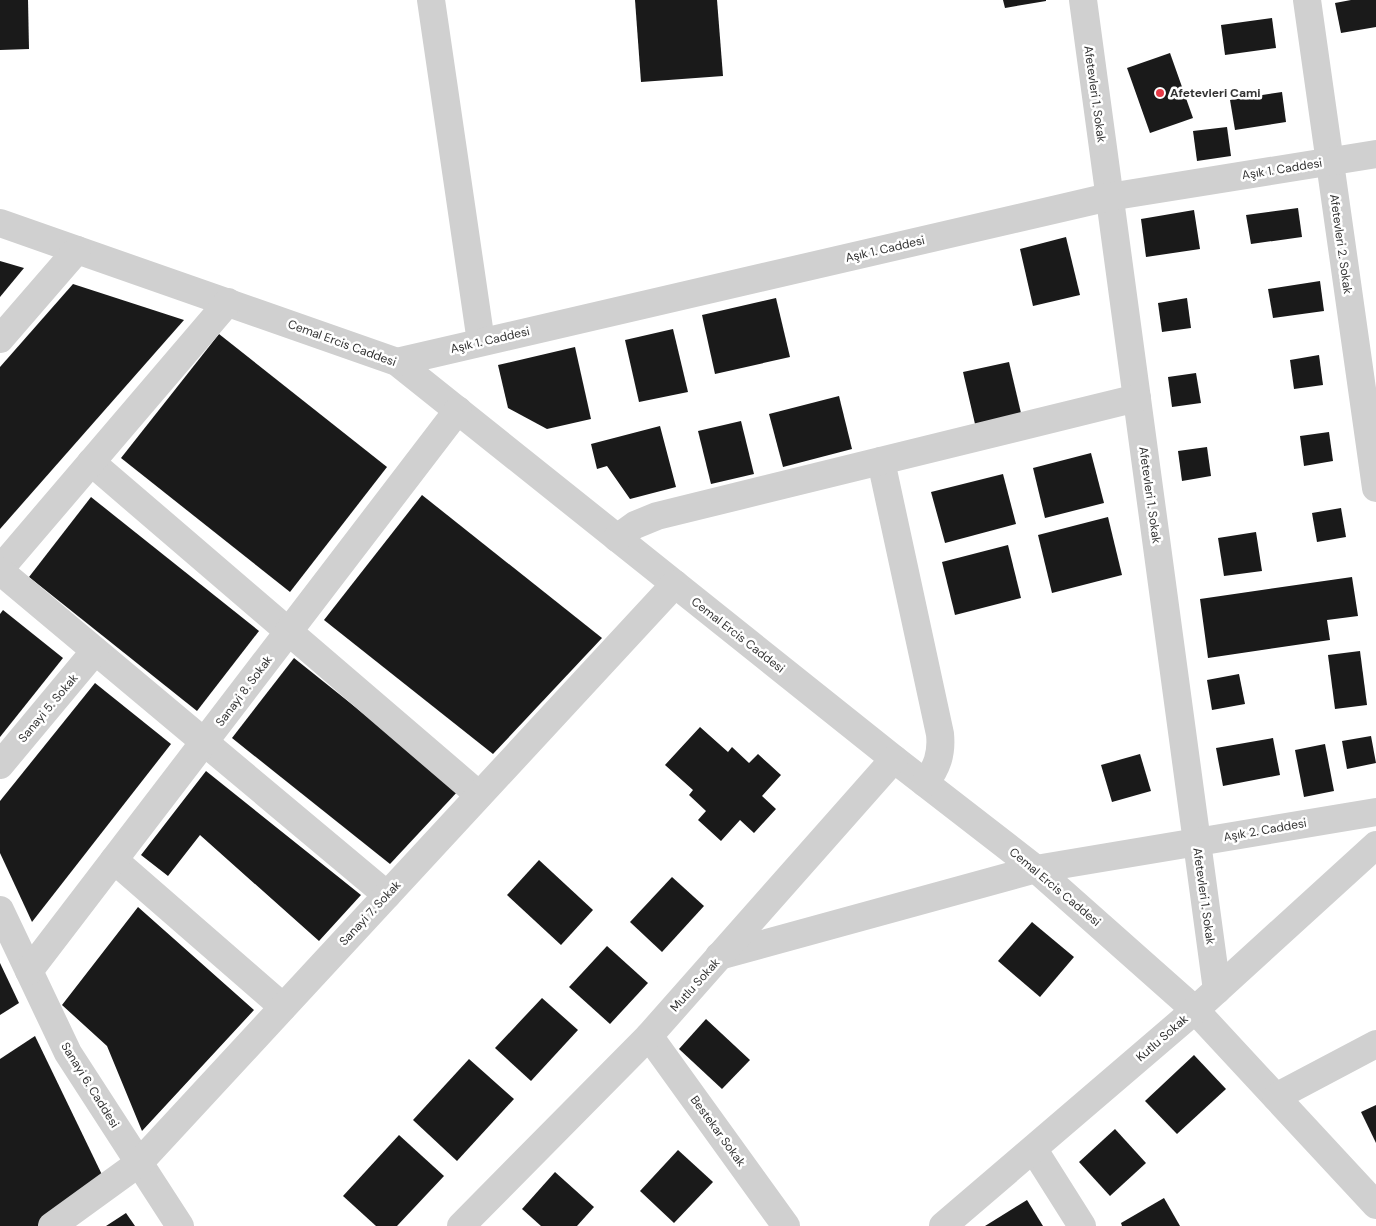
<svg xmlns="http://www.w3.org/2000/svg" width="1376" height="1226" viewBox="0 0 1376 1226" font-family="'DM Sans',sans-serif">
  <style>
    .building { fill: #1a1a1a }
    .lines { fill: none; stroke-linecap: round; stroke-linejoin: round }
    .minor { stroke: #d0d0d0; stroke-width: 28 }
    .poi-dot { fill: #e63946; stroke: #fff; stroke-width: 2 }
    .labels { text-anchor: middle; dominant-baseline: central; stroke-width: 5; stroke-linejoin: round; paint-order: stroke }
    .poi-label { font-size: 12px; font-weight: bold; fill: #333; stroke: #fff; text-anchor: start }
    .street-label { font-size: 12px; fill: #333; stroke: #fff }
  </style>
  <rect width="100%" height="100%" fill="#fff"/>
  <g class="building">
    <path d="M0,0H28L29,49L0,50Z"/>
    <path d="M635,0H717L723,76L641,82Z"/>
    <path d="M1003,0H1046V1L1005,8Z"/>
    <path d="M1351,0H1376V27L1341,33L1335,3Z"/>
    <path d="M1272,18L1276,48L1225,55L1221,25Z"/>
    <path d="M1170,53L1193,118L1150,133L1127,68Z"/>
    <path d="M1282,92L1286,122L1235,130L1230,100Z"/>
    <path d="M1227,127L1231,156L1197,161L1193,131Z"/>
    <path d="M1298,208L1302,237L1251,244L1246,215Z"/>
    <path d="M1194,210L1200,249L1146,257L1141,219Z"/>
    <path d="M1066,237L1080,295L1033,306L1020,249Z"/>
    <path d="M0,261L24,268L0,297Z"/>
    <path d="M1320,281L1324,311L1273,318L1268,289Z"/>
    <path d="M73,284L184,320L0,529V367Z"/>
    <path d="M776,298L790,357L715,374L702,315Z"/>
    <path d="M1187,298L1191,328L1162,332L1158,303Z"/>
    <path d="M673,329L688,392L639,402L625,340Z"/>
    <path d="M219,334L387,467L290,592L121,458Z"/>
    <path d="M575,347L591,419L547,429L508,408L498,365Z"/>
    <path d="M1319,355L1323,385L1294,389L1290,360Z"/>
    <path d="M1009,362L1021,413L975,424L963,372Z"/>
    <path d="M1196,373L1201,403L1172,407L1168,377Z"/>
    <path d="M839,396L852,449L783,467L769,414Z"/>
    <path d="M741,421L754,474L711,484L698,431Z"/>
    <path d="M660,426L676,487L630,499L607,466L597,469L591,444Z"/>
    <path d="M1329,432L1333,461L1304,466L1300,436Z"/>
    <path d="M1207,447L1211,476L1182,481L1178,451Z"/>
    <path d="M1091,453L1104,503L1045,518L1033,468Z"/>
    <path d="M1003,474L1016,524L945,543L931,492Z"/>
    <path d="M422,495L602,638L493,754L324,620Z"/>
    <path d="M91,497L259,631L197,711L29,577Z"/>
    <path d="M1341,508L1346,537L1317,542L1312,513Z"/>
    <path d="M1108,517L1122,575L1052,593L1038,535Z"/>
    <path d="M1256,532L1262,571L1224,576L1218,538Z"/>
    <path d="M1008,545L1021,598L955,615L942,562Z"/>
    <path d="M1352,577L1358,616L1327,620L1330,640L1208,658L1200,599Z"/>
    <path d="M3,610L63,658L0,737V614Z"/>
    <path d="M1360,651L1367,705L1335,709L1328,655Z"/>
    <path d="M294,658L459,790L390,864L232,738Z"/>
    <path d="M1239,674L1245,704L1212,710L1207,680Z"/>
    <path d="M95,683L171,744L32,922L0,853V801Z"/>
    <path d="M700,727L728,752L732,747L749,763L758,754L781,775L762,796L776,809L754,833L740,820L721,841L698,820L706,811L689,795L693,790L665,765Z"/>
    <path d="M1371,736L1376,763L1347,769L1342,741Z"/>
    <path d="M1273,738L1280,775L1223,786L1216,748Z"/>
    <path d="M1325,744L1334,791L1304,797L1295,750Z"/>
    <path d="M1140,754L1151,791L1112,802L1101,765Z"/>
    <path d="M206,771L361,895L319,941L200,835L168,876L141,855Z"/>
    <path d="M539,860L593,910L561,945L507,895Z"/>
    <path d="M672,877L704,906L662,952L630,922Z"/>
    <path d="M138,907L254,1010L142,1131L107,1046L62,1005Z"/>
    <path d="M1032,922L1074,957L1040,997L998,961Z"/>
    <path d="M607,946L648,983L610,1024L569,987Z"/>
    <path d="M0,963L19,1003L0,1015Z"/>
    <path d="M542,998L578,1030L531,1081L495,1048Z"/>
    <path d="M706,1019L750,1060L722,1089L679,1049Z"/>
    <path d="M35,1036L106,1183L40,1226H0V1059Z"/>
    <path d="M1194,1055L1226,1089L1177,1134L1145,1101Z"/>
    <path d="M469,1059L514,1099L457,1161L413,1120Z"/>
    <path d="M1376,1105V1143L1361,1112Z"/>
    <path d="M1115,1129L1146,1163L1110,1196L1079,1162Z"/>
    <path d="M399,1135L444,1176L397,1226H376L343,1196Z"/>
    <path d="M678,1150L713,1182L674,1223L640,1191Z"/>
    <path d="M555,1172L594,1207L577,1226H541L522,1209Z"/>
    <path d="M1164,1198L1180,1226H1122L1121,1223Z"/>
    <path d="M1027,1200L1043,1226H985Z"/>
    <path d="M126,1213L135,1226H106Z"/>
  </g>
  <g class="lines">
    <g class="minor">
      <path d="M431,0L481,342"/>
      <path d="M1083,0L1217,990"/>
      <path d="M1307,0L1376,488"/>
      <path d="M0,223L397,362L894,759L1036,869L1195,1010L1376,1205"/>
      <path d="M0,339L77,250"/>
      <path d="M397,362L1109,197L1376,154"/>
      <path d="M881,461L940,734C942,754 937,768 925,783"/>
      <path d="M91,462L479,795"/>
      <path d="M617,538L635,525L657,516L1137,398"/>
      <path d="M0,569L228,302"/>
      <path d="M0,571L387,895"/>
      <path d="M0,765L95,651"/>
      <path d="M114,860L283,1007"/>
      <path d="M0,910L68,1053L180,1226"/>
      <path d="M719,956L1036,869L1376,812"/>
      <path d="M29,971L458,410"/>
      <path d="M649,1036L786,1226"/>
      <path d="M1276,1097L1376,1044"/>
      <path d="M1034,1150L1082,1226"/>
      <path d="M52,1226L139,1163L675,584"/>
      <path d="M461,1226L649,1036L894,759"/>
      <path d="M943,1226L1195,1010L1376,845"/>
    </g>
  </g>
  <circle class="poi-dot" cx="1160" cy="93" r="5"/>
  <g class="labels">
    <g class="poi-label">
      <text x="1170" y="93">Afetevleri Cami</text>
    </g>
    <g class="street-label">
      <text transform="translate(1095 94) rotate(82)">Afetevleri 1. Sokak</text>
      <text transform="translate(1282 169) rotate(-9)">Aşık 1. Caddesi</text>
      <text transform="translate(1341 244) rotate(82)">Afetevleri 2. Sokak</text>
      <text transform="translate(885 249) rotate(-13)">Aşık 1. Caddesi</text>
      <text transform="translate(490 340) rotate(-13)">Aşık 1. Caddesi</text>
      <text transform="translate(342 343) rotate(20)">Cemal Ercis Caddesi</text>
      <text transform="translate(1150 495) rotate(82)">Afetevleri 1. Sokak</text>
      <text transform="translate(738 635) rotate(38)">Cemal Ercis Caddesi</text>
      <text transform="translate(244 691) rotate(-53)">Sanayi 8. Sokak</text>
      <text transform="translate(48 708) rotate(-50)">Sanayi 5. Sokak</text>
      <text transform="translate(1265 830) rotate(-10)">Aşık 2. Caddesi</text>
      <text transform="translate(1055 887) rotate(40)">Cemal Ercis Caddesi</text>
      <text transform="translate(1204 896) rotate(82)">Afetevleri 1. Sokak</text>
      <text transform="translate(370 913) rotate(-47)">Sanayi 7. Sokak</text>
      <text transform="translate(695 985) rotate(-48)">Mutlu Sokak</text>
      <text transform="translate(1162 1038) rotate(-41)">Kutlu Sokak</text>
      <text transform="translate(90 1085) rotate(58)">Sanayi 6. Caddesi</text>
      <text transform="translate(718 1131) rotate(54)">Bestekar Sokak</text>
    </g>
  </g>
</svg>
